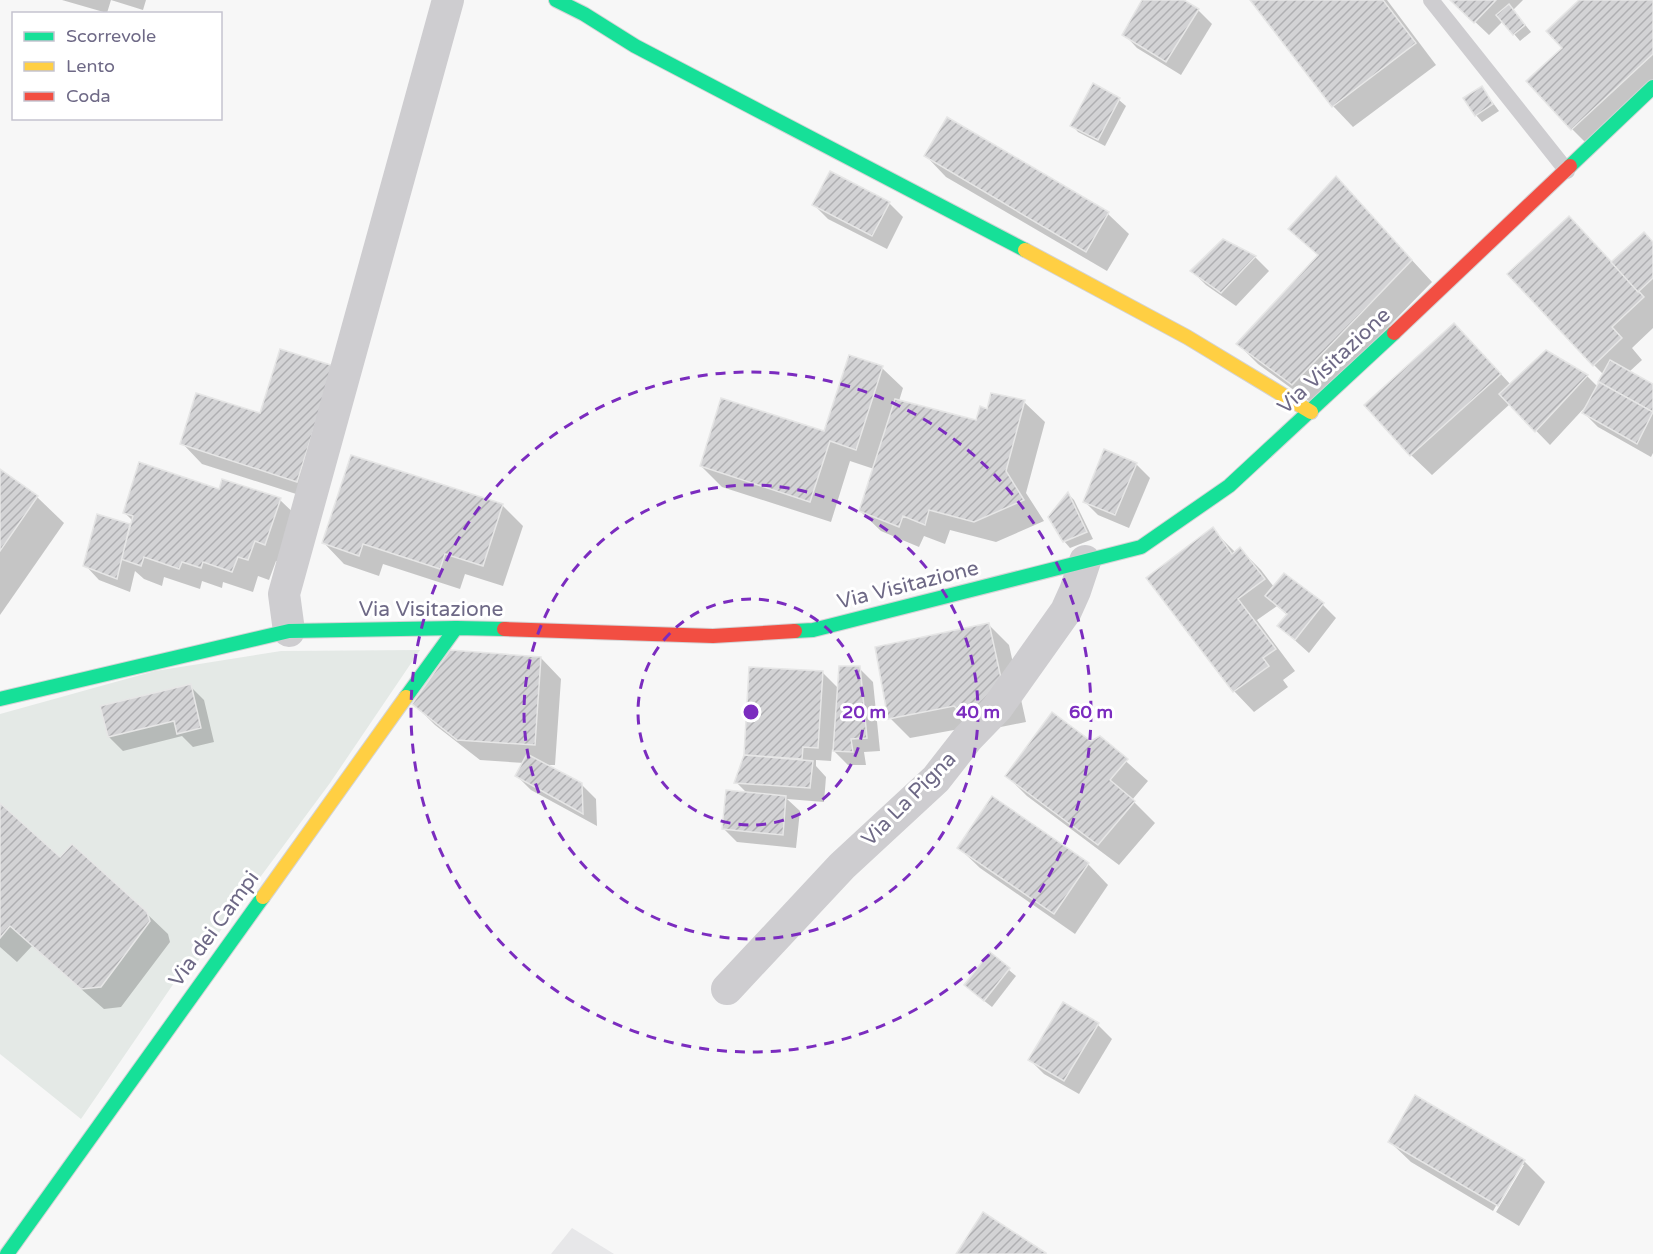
<svg xmlns="http://www.w3.org/2000/svg" width="1653" height="1254" viewBox="0 0 1653 1254" font-family="'Varela Round',sans-serif">
  <style>
    .built { fill: #e7e7e9 }
    .garden { fill: #e4e9e6 }
    .shadow { fill: #0003 }
    .building { fill: url(#building-hatch); stroke: #e6e6e6; stroke-width: 1.5 }
    .lines { fill: none; stroke-linecap: round; stroke-linejoin: round }
    .fast-casing { stroke: #d3d3d5; stroke-width: 16 }
    .slow-casing { stroke: #d3d3d5; stroke-width: 16 }
    .jam-casing { stroke: #d3d3d5; stroke-width: 16 }
    .lane { stroke: #cecdd0; stroke-width: 16 }
    .street { stroke: #cecdd0; stroke-width: 32 }
    .fast { stroke: #16e098; stroke-width: 14 }
    .slow { stroke: #ffcf43; stroke-width: 14 }
    .jam { stroke: #f24e42; stroke-width: 14 }
    .ring { fill: none; stroke: #7b2cbf; stroke-width: 3; stroke-dasharray: 10 8 }
    .labels { text-anchor: middle; dominant-baseline: central; stroke-width: 6; stroke-linejoin: round; paint-order: stroke }
    .street-label { font-size: 21px; fill: #6e6986; stroke: #fff }
    .centre { fill: #7b2cbf; stroke: #fff; stroke-width: 3 }
    .ring-label { font-size: 18px; text-anchor: middle; font-weight: bold; fill: #7b2cbf; stroke: #fff; stroke-width: 6; stroke-linejoin: round; paint-order: stroke }
  </style>
  <defs>
    <pattern id="building-hatch" width="6" height="6" patternUnits="userSpaceOnUse" patternTransform="scale(1.5)"><rect width="6" height="6" fill="#d3d3d5"/><path d="M-1 1l2-2M0 6l6-6M5 7l2-2" fill="none" stroke="#afafb2"/></pattern>
  </defs>
  <rect width="100%" height="100%" fill="#f7f7f7"/>
  <path class="built" d="M572,1228L614,1254H551Z"/>
  <path class="garden" d="M420,650L330,783L198,961L187,964L81,1119L0,1054V714L155,671L281,651Z"/>
  <g class="shadow">
    <path d="M62,0H146L143,10L111,0L107,13Z"/>
    <path d="M1144,0H1181L1198,10L1212,24L1181,75L1137,48L1124,34Z"/>
    <path d="M1252,0H1387L1436,65L1353,127L1333,106Z"/>
    <path d="M1452,0H1523L1513,10L1531,32L1520,41L1503,21L1489,35Z"/>
    <path d="M1582,0H1653V93L1592,149L1572,129L1564,48Z"/>
    <path d="M1093,85L1119,100L1126,106L1105,146L1078,132L1072,125Z"/>
    <path d="M1482,88L1499,111L1482,122L1476,115Z"/>
    <path d="M926,156L1108,214L1129,234L1107,271L946,177Z"/>
    <path d="M1356,199L1432,282L1313,404L1258,364L1238,344L1319,256L1290,229Z"/>
    <path d="M889,203L903,217L887,249L828,219L814,205Z"/>
    <path d="M1223,240L1255,257L1269,271L1236,306L1206,285L1192,271Z"/>
    <path d="M1653,243V328L1632,348L1642,360L1629,372L1653,386V453L1651,457L1598,427L1584,413L1587,405L1550,445L1510,404L1432,475L1411,455L1474,345L1511,385L1546,352L1587,376L1598,387L1604,375L1594,365L1612,264Z"/>
    <path d="M333,367L318,501L202,464L182,443L261,415Z"/>
    <path d="M882,368L903,388L899,401L977,421L1024,402L1045,422L1026,493L1044,521L996,542L950,530L945,544L924,536L919,547L881,531L860,511L874,469L850,461L831,522L722,487L701,466L825,433Z"/>
    <path d="M1136,464L1150,478L1129,528L1098,515L1084,501Z"/>
    <path d="M0,471L37,497L64,523L0,615Z"/>
    <path d="M220,491L280,500L301,520L286,564L276,561L269,580L258,576L253,592L223,582L222,588L202,581L200,589L164,577L162,586L144,579L135,571L130,592L99,580L85,565L129,526L131,528L133,521L124,512Z"/>
    <path d="M1068,494L1074,500L1093,539L1070,548L1064,541Z"/>
    <path d="M502,505L523,526L503,586L465,574L460,589L383,564L379,576L344,564L324,543Z"/>
    <path d="M1212,529L1236,553L1240,549L1261,570L1274,587L1323,605L1336,618L1309,653L1279,626L1288,616L1277,606L1257,620L1295,671L1283,680L1288,687L1254,712L1234,691Z"/>
    <path d="M988,624L1009,645L1026,722L981,731L976,726L910,738L890,718Z"/>
    <path d="M541,658L561,679L555,765H544L581,784L596,799L597,826L531,790L517,776L524,763L480,760L435,725L414,704Z"/>
    <path d="M751,668L822,672L839,689L859,668L873,682L880,751L864,752L866,765H848L832,749L831,761L816,760V766L826,777L824,802L787,799L800,811L796,848L737,842L723,828L747,793L736,782L745,755Z"/>
    <path d="M190,686L204,700L214,742L193,747L182,736L123,751L109,737Z"/>
    <path d="M1100,738L1148,781L1132,800L1155,823L1119,865L1027,796L1007,776Z"/>
    <path d="M0,805L60,859L146,913L168,934L170,942L121,1007L104,1009L32,946L17,962L0,947Z"/>
    <path d="M959,848L1088,864L1108,885L1075,934L980,868Z"/>
    <path d="M990,954L1016,976L992,1007L973,992Z"/>
    <path d="M1098,1025L1112,1039L1079,1094L1044,1074L1030,1060Z"/>
    <path d="M1390,1142L1524,1161L1545,1182L1519,1226L1496,1212L1524,1165H1520L1493,1211L1411,1162Z"/>
  </g>
  <g class="building">
    <path d="M1142,0H1184L1199,9L1166,62L1122,35Z"/>
    <path d="M1250,0H1383L1416,43L1332,107Z"/>
    <path d="M1450,0H1496L1474,23Z"/>
    <path d="M1579,0H1653V54L1571,130L1526,81L1562,48L1546,31Z"/>
    <path d="M1509,4L1525,25L1513,35L1496,15Z"/>
    <path d="M1093,83L1120,98L1098,140L1070,126Z"/>
    <path d="M1482,86L1493,104L1475,116L1463,98Z"/>
    <path d="M947,117L1109,212L1086,252L924,156Z"/>
    <path d="M830,171L890,202L872,236L812,205Z"/>
    <path d="M1336,176L1412,260L1292,385L1236,344L1318,255L1288,229Z"/>
    <path d="M1569,216L1644,297L1612,327L1622,338L1593,366L1507,274Z"/>
    <path d="M1644,232L1653,242V278L1638,292L1611,262Z"/>
    <path d="M1223,239L1256,256L1221,293L1190,271Z"/>
    <path d="M1454,323L1501,374L1410,456L1364,405Z"/>
    <path d="M280,349L334,366L297,482L180,444L196,393L260,413Z"/>
    <path d="M1546,350L1588,375L1535,432L1499,394Z"/>
    <path d="M849,355L883,366L856,450L830,441L810,502L700,466L721,398L824,431Z"/>
    <path d="M1610,360L1653,384V412L1598,382Z"/>
    <path d="M1599,382L1653,412L1637,444L1582,413Z"/>
    <path d="M991,393L1025,400L1006,471L1024,500L974,522L929,510L925,525L903,516L899,527L859,511L895,399L976,420L980,406L987,409Z"/>
    <path d="M1104,449L1137,463L1115,515L1083,502Z"/>
    <path d="M351,455L503,504L483,566L445,554L440,569L363,544L359,556L322,543Z"/>
    <path d="M139,462L219,489L222,479L281,498L265,545L255,541L248,560L238,557L232,572L203,562L201,568L182,562L179,569L144,557L141,566L121,559L133,516L123,513Z"/>
    <path d="M0,469L38,496L0,551Z"/>
    <path d="M1068,492L1087,532L1063,542L1048,517Z"/>
    <path d="M97,514L130,524L117,579L83,566Z"/>
    <path d="M1213,527L1232,554L1240,547L1265,579L1238,599L1276,649L1263,658L1269,666L1233,692L1146,578Z"/>
    <path d="M1284,573L1324,603L1295,640L1277,626L1287,614L1265,596Z"/>
    <path d="M989,623L1006,701L959,711L954,706L888,719L875,647Z"/>
    <path d="M450,650L541,657L535,745L457,740L412,704Z"/>
    <path d="M839,666H860L867,738L851,739L853,752L833,751Z"/>
    <path d="M749,667L823,671L818,748L803,747L802,759L744,755Z"/>
    <path d="M191,684L201,728L177,734L174,721L108,737L100,706Z"/>
    <path d="M1052,712L1091,741L1100,736L1128,759L1110,780L1135,801L1098,845L1005,776Z"/>
    <path d="M527,754L582,783L583,814L515,776Z"/>
    <path d="M744,755L813,761L810,788L734,783Z"/>
    <path d="M726,790L786,796L783,835L722,829Z"/>
    <path d="M992,796L1089,863L1054,914L957,848Z"/>
    <path d="M0,803L60,857L72,844L147,912L150,921L101,987L81,989L10,926L0,938Z"/>
    <path d="M990,952L1010,968L984,1001L964,985Z"/>
    <path d="M1063,1002L1099,1023L1064,1081L1028,1060Z"/>
    <path d="M1415,1095L1525,1160L1498,1206L1388,1142Z"/>
    <path d="M983,1212L1046,1253V1254H956Z"/>
  </g>
  <g class="lines">
    <g class="fast-casing">
      <g id="fast">
        <path d="M556,0L584,14L635,46L1025,250"/>
        <path d="M1570,166L1653,87"/>
        <path d="M795,631L813,630L1141,547L1229,486L1394,333"/>
        <path d="M406,697L456,628"/>
        <path d="M0,699L289,631L456,628L504,629"/>
        <path d="M7,1254L263,897"/>
      </g>
    </g>
    <g class="slow-casing">
      <g id="slow">
        <path d="M1025,250L1187,337L1311,412"/>
        <path d="M263,897L406,697"/>
      </g>
    </g>
    <g class="jam-casing">
      <g id="jam">
        <path d="M1394,333L1570,166"/>
        <path d="M504,629L713,636L795,631"/>
      </g>
    </g>
    <path class="lane" d="M1431,0L1567,171"/>
    <g class="street">
      <path d="M289,631L284,594L448,0"/>
      <path d="M727,989L842,866L936,779L968,738L997,708L1066,611L1075,591L1085,561"/>
    </g>
    <use href="#fast" class="fast"/>
    <use href="#slow" class="slow"/>
    <use href="#jam" class="jam"/>
  </g>
  <g class="ring">
    <circle cx="751" cy="712" r="113"/>
    <circle cx="751" cy="712" r="227"/>
    <circle cx="751" cy="712" r="340"/>
  </g>
  <g class="labels">
    <g class="street-label">
      <text transform="translate(1334 361) rotate(-43)">Via Visitazione</text>
      <text transform="translate(908 585) rotate(-14)">Via Visitazione</text>
      <text x="431" y="609">Via Visitazione</text>
      <text transform="translate(909 799) rotate(-45)">Via La Pigna</text>
      <text transform="translate(214 929) rotate(-54)">Via dei Campi</text>
    </g>
  </g>
  <circle cx="751" cy="712" r="9" class="centre"/>
  <g class="ring-label">
    <text x="864" y="718">20 m</text>
    <text x="978" y="718">40 m</text>
    <text x="1091" y="718">60 m</text>
  </g>
  <rect x="12" y="12" width="210" height="108" fill="#ffffff" stroke="#c5c3cf" stroke-width="1.5"/>
  <rect x="24" y="32" width="30" height="9" fill="#16e098" stroke="#c5c3cf" stroke-width="1.5"/>
  <text x="66" y="42" font-size="18" fill="#6e6986">Scorrevole</text>
  <rect x="24" y="62" width="30" height="9" fill="#ffcf43" stroke="#c5c3cf" stroke-width="1.5"/>
  <text x="66" y="72" font-size="18" fill="#6e6986">Lento</text>
  <rect x="24" y="92" width="30" height="9" fill="#f24e42" stroke="#c5c3cf" stroke-width="1.5"/>
  <text x="66" y="102" font-size="18" fill="#6e6986">Coda</text>
</svg>
